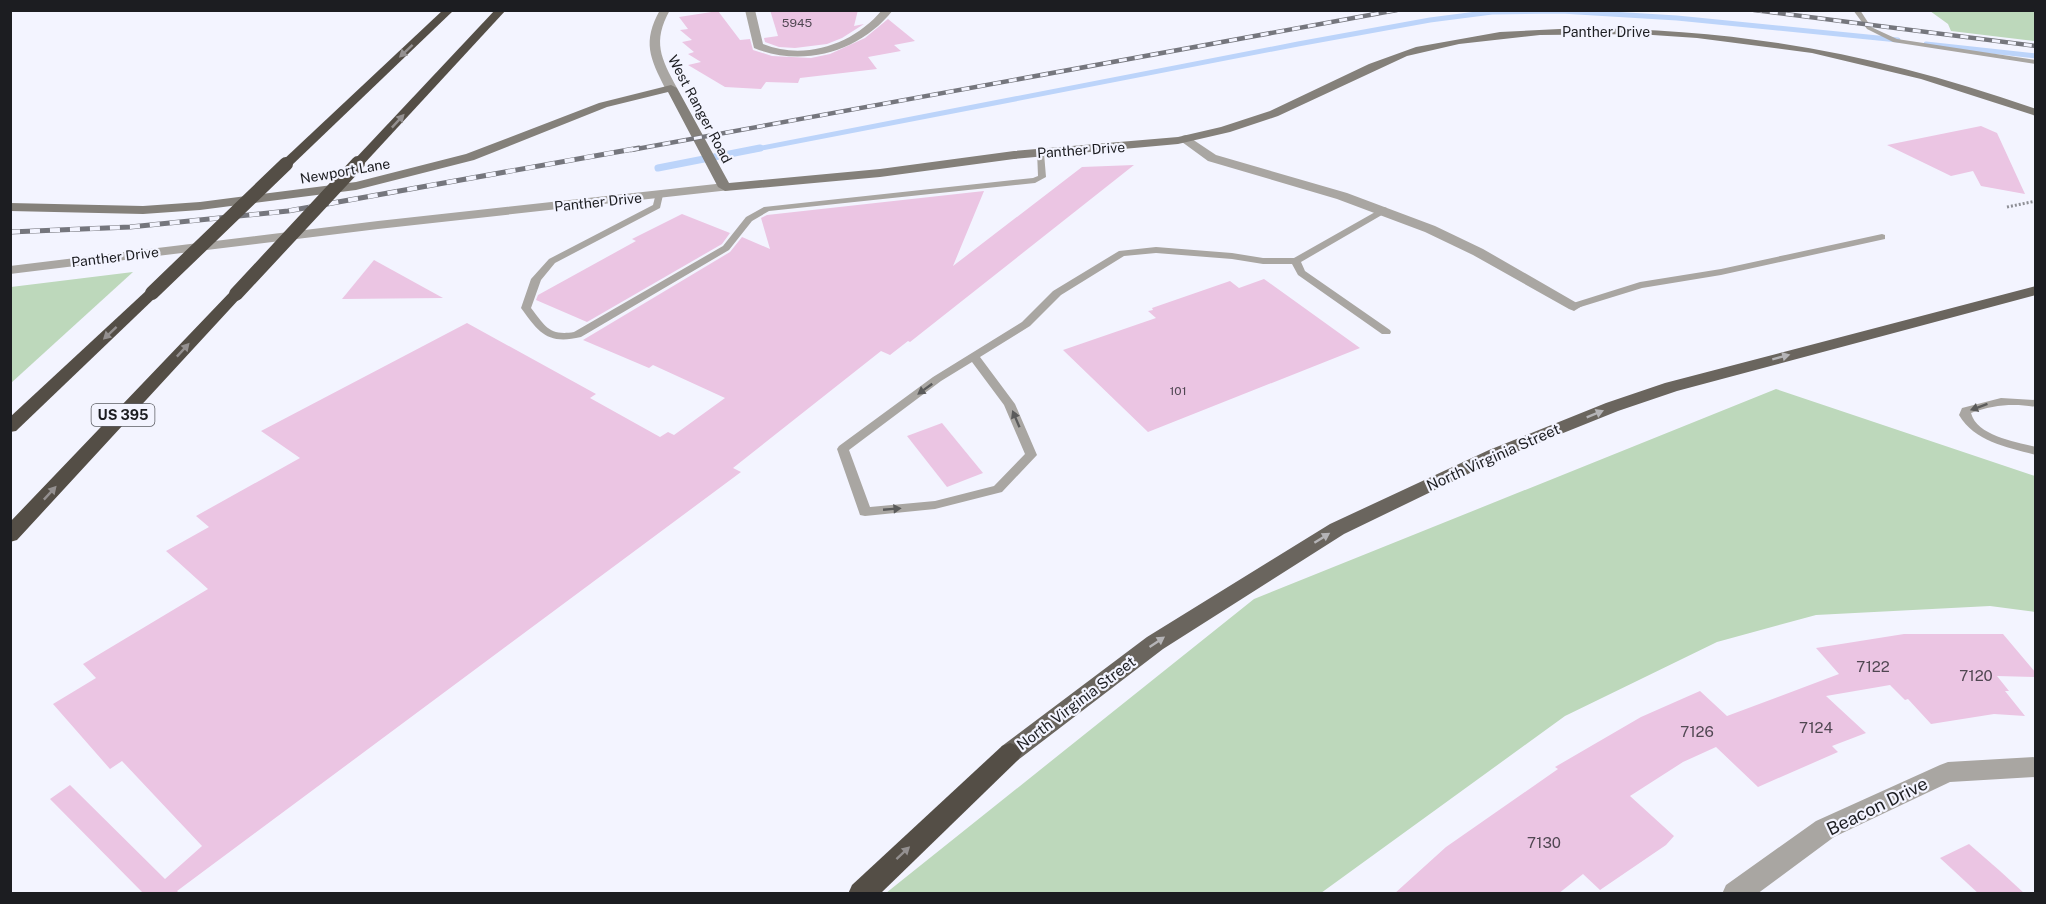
<svg xmlns="http://www.w3.org/2000/svg" width="2046" height="904" viewBox="0 0 2046 904" font-family="'Public Sans',sans-serif">
  <style>
    .green { fill: #bdd8bb }
    .lines { fill: none; stroke-linecap: round; stroke-linejoin: round }
    .stream-far1 { stroke: #bcd4fa; stroke-width: 5 }
    .stream { stroke: #bcd4fa; stroke-width: 7 }
    .building { fill: #ebc5e3 }
    .path { stroke: #8e8f96; stroke-width: 3; stroke-dasharray: 2 2; stroke-linecap: butt }
    .lane { fill: #a9a6a2; fill-rule: evenodd }
    .street { fill: #a9a6a2; fill-rule: evenodd }
    .secondary { fill: #84807a; fill-rule: evenodd }
    .primary { fill: #6a655e; fill-rule: evenodd }
    .highway { fill: #544e46; fill-rule: evenodd }
    .rail-far1-casing { stroke: #75767d; stroke-width: 4.5 }
    .rail-casing { stroke: #75767d; stroke-width: 5 }
    .rail-far1 { stroke: #f3f4ff; stroke-width: 3; stroke-dasharray: 8; stroke-linecap: butt }
    .rail { stroke: #f3f4ff; stroke-width: 4; stroke-dasharray: 10; stroke-linecap: butt }
    .highway-bridge { stroke: #544e46; stroke-width: 14 }
    .oneway { fill: #949090 }
    .oneway2 { fill: #b5b4b7 }
    .oneway3 { fill: #5b5b5b }
    .labels { text-anchor: middle; dominant-baseline: central; stroke-width: 4.5; stroke-linejoin: round; paint-order: stroke }
    .number-label { font-size: 12px; fill: #504752 }
    .far-street-label { font-size: 14px; fill: #1c1d21; stroke: #f3f4ff }
    .shield { fill: #f3f4ff; stroke: #5c5e64; stroke-width: 1.5 }
    .shield-label { font-size: 14px; font-weight: bold; fill: #1c1d21 }
    .street-label { font-size: 15px; fill: #1c1d21; stroke: #f3f4ff }
    .near-number-label { font-size: 15px; fill: #504752 }
    .near-street-label { font-size: 18px; fill: #1c1d21; stroke: #f3f4ff }
  </style>
  <rect width="100%" height="100%" fill="#f3f4ff"/>
  <g class="green">
    <path d="M1930,11H2035V41L1951,31L1948,24Z"/>
    <path d="M133,272L11,383V287Z"/>
    <path d="M1776,389L2035,476V612L1990,606L1816,615L1717,642L1565,716L1321,893H886L1254,599Z"/>
  </g>
  <g class="lines">
    <g class="stream-far1">
      <path d="M1926,44L2036,56"/>
      <path d="M752,150L1298,44L1430,20L1492,12L1561,11L1677,18L1898,40"/>
    </g>
    <path class="stream" d="M658,168L760,148"/>
  </g>
  <g class="building">
    <path d="M770,10H858L854,26L864,24L842,38L827,44L795,48L779,47L765,42L764,38L778,36Z"/>
    <path d="M718,11L740,40L750,39L753,50L772,56L811,58L830,54L865,38L888,19L915,41L894,45L901,51L868,57L877,69L800,78L798,83L766,82L761,89L725,87L688,65L701,62L688,54L694,52L682,42L692,40L680,30L688,29L679,17Z"/>
    <path d="M1981,126L1997,133L2025,194L1981,186L1973,171L1951,176L1887,145Z"/>
    <path d="M1134,165L910,342L908,341L890,355L881,351L733,468L741,472L177,891L180,894H144L50,799L70,785L165,879L202,846L122,761L110,769L53,704L96,678L83,664L208,589L166,551L209,527L196,516L300,458L261,431L467,323L596,394L590,398L660,437L668,432L674,435L725,398L653,365L649,368L583,340L730,252L742,237L770,249L761,218L767,215L984,191L953,266L1082,167Z"/>
    <path d="M682,214L730,233L722,244L587,322L536,300L538,295L636,241L632,239Z"/>
    <path d="M374,260L443,298L342,299Z"/>
    <path d="M1264,279L1360,348L1148,432L1063,350L1156,318L1148,311L1153,310L1152,308L1230,281L1239,288Z"/>
    <path d="M942,423L983,473L947,487L907,436Z"/>
    <path d="M1904,634H2003L2036,673V677L1997,676L2009,691H2005L2025,716L1994,714L1931,724L1908,699L1905,700L1890,685L1826,696L1866,733L1832,746L1838,752L1758,787L1716,747L1683,762L1630,796L1674,836L1666,845L1600,890L1583,874L1558,894H1394L1446,847L1558,769L1555,767L1641,717L1700,691L1727,716L1839,674L1816,648Z"/>
    <path d="M1969,844L2000,871L2025,894H1979L1940,858Z"/>
  </g>
  <g class="lines">
    <path class="path" d="M2007,207L2036,201"/>
    <g class="lane">
      <path d="M1853,10H1860L1871,27L1897,39L2036,60V64L1893,42L1867,29Z"/>
      <path d="M1037,151L1044,153L1046,177L1035,183L769,211L752,221L729,250L581,337C548,345 539,333 521,308L531,279L549,259L653,205L656,193L659,192L663,195L660,208L555,263L541,280L531,308C545,326 549,336 574,332L723,246L746,217L764,207L1033,178L1038,176Z"/>
      <path d="M1384,207L1387,208V212L1301,262L1305,271L1390,330L1391,332L1390,334H1382L1298,275L1292,264H1263L1232,259L1156,253L1124,256L1061,295L1030,326L980,357L1015,404L1037,455L1002,492L935,509L865,516L860,515L859,512L837,449L839,446L933,377L1022,322L1053,291L1119,251L1156,247L1232,253L1263,258H1294ZM972,362L1004,405L1025,454L994,486L935,501L870,507L849,450L941,381Z"/>
      <path d="M1882,234L1885,235V239L1721,275L1642,288L1574,309L1569,306L1570,304L1640,282L1721,269Z"/>
      <path d="M2001,398L2036,400V407C2013,403 1993,405 1971,413C1977,436 2016,442 2036,447V455C2007,447 1975,442 1959,415L1962,408Z"/>
    </g>
    <g class="street">
      <path d="M660,10H670C652,42 661,58 677,88L671,91L665,88C650,58 642,42 660,10Z"/>
      <path d="M745,10H755L763,44C805,61 854,44 882,10H893C860,52 803,68 754,48Z"/>
      <path d="M1186,135L1216,155L1347,193L1435,226L1483,249L1582,306L1574,311L1569,309L1473,255L1425,232L1337,199L1208,161L1182,142V136Z"/>
      <path d="M725,183L730,184L732,187L730,190L378,229L10,274V266L378,221Z"/>
      <path d="M2036,757V777L1950,782L1834,837L1757,894H1722L1726,885L1816,821L1940,765L1948,762Z"/>
    </g>
    <path class="secondary" d="M1580,28C1744,29 1881,55 2036,109V116L1921,79L1812,53L1697,38L1638,34L1540,35L1459,44L1407,56L1278,116L1230,132L1178,144L1014,159L880,177L725,191L718,187L668,92L607,107L474,160L356,190L200,210L143,214L10,211V203L143,206L200,202L356,182L466,154L599,103L671,85L677,88L729,183L880,169L1014,151L1178,137L1221,127L1270,111L1369,64L1416,47L1500,32Z"/>
    <path class="primary" d="M2036,286V295L1677,391L1618,411L1501,458L1344,534L1163,649L1018,760L1010,763L1002,760L998,753L1002,746L1147,637L1330,524L1489,450L1606,403L1665,383Z"/>
    <g class="highway">
      <path d="M443,10H454L290,167H282L280,164L282,161Z"/>
      <path d="M495,10H506L362,166H354L352,163L354,160Z"/>
      <path d="M152,288L160,293L157,296L16,431L10,432V417L147,290Z"/>
      <path d="M236,289L244,294L241,297L17,540L10,542V522L231,291Z"/>
      <path d="M1010,743L1018,746L1022,753L1018,760L880,894H848L852,885L1002,746Z"/>
    </g>
    <g class="rail-far1-casing">
      <g id="rail-far1">
        <path d="M1754,10L2036,46"/>
        <path d="M631,150L1397,10"/>
      </g>
    </g>
    <g class="rail-casing">
      <path id="rail" d="M10,232L130,227L288,211L639,148"/>
    </g>
    <use href="#rail-far1" class="rail-far1"/>
    <use href="#rail" class="rail"/>
    <g class="highway-bridge">
      <path d="M152,293L286,164"/>
      <path d="M236,294L358,163"/>
    </g>
  </g>
  <defs><path id="oneway-solid" d="M-6-.8H1V-3.2L6.5 0L1 3.2V.8H-6Z" transform="scale(1.5)"/></defs>
  <g class="oneway">
    <use href="#oneway-solid" transform="translate(406 51) rotate(137)"/>
    <use href="#oneway-solid" transform="translate(398 121) rotate(-47)"/>
    <use href="#oneway-solid" transform="translate(110 333) rotate(137)"/>
    <use href="#oneway-solid" transform="translate(183 350) rotate(-47)"/>
    <use href="#oneway-solid" transform="translate(50 493) rotate(-47)"/>
    <use href="#oneway-solid" transform="translate(903 853) rotate(-43)"/>
  </g>
  <g class="oneway2">
    <use href="#oneway-solid" transform="translate(1781 357) rotate(-15)"/>
    <use href="#oneway-solid" transform="translate(1595 414) rotate(-22)"/>
    <use href="#oneway-solid" transform="translate(1322 538) rotate(-32)"/>
    <use href="#oneway-solid" transform="translate(1157 642) rotate(-34)"/>
  </g>
  <g class="oneway3">
    <use href="#oneway-solid" transform="translate(925 389) rotate(144)"/>
    <use href="#oneway-solid" transform="translate(1979 407) rotate(160)"/>
    <use href="#oneway-solid" transform="translate(1016 419) rotate(-113)"/>
    <use href="#oneway-solid" transform="translate(892 509) rotate(-5)"/>
  </g>
  <g class="labels">
    <g class="number-label">
      <text x="797" y="23">5945</text>
      <text x="1178" y="391">101</text>
    </g>
    <g class="far-street-label">
      <text x="1606" y="32">Panther Drive</text>
      <text transform="translate(700 109) rotate(62)">West Ranger Road</text>
      <text transform="translate(1081 150) rotate(-4)">Panther Drive</text>
      <text transform="translate(345 171) rotate(-10)">Newport Lane</text>
      <text transform="translate(598 202) rotate(-6)">Panther Drive</text>
      <text transform="translate(115 257) rotate(-7)">Panther Drive</text>
    </g>
    <rect class="shield" x="91.5" y="404" width="63" height="22" rx="4.5"/>
    <g class="shield-label">
      <text x="123" y="415">US 395</text>
    </g>
    <g class="street-label">
      <text transform="translate(1493 457) rotate(-24)">North Virginia Street</text>
      <text transform="translate(1076 703) rotate(-37)">North Virginia Street</text>
    </g>
    <g class="near-number-label">
      <text x="1873" y="666">7122</text>
      <text x="1976" y="675">7120</text>
      <text x="1816" y="727">7124</text>
      <text x="1697" y="731">7126</text>
      <text x="1544" y="842">7130</text>
    </g>
    <g class="near-street-label">
      <text transform="translate(1877 806) rotate(-26)">Beacon Drive</text>
    </g>
  </g>
  <rect width="2046" height="904" fill="none" stroke="#1c1d21" stroke-width="24"/>
</svg>
